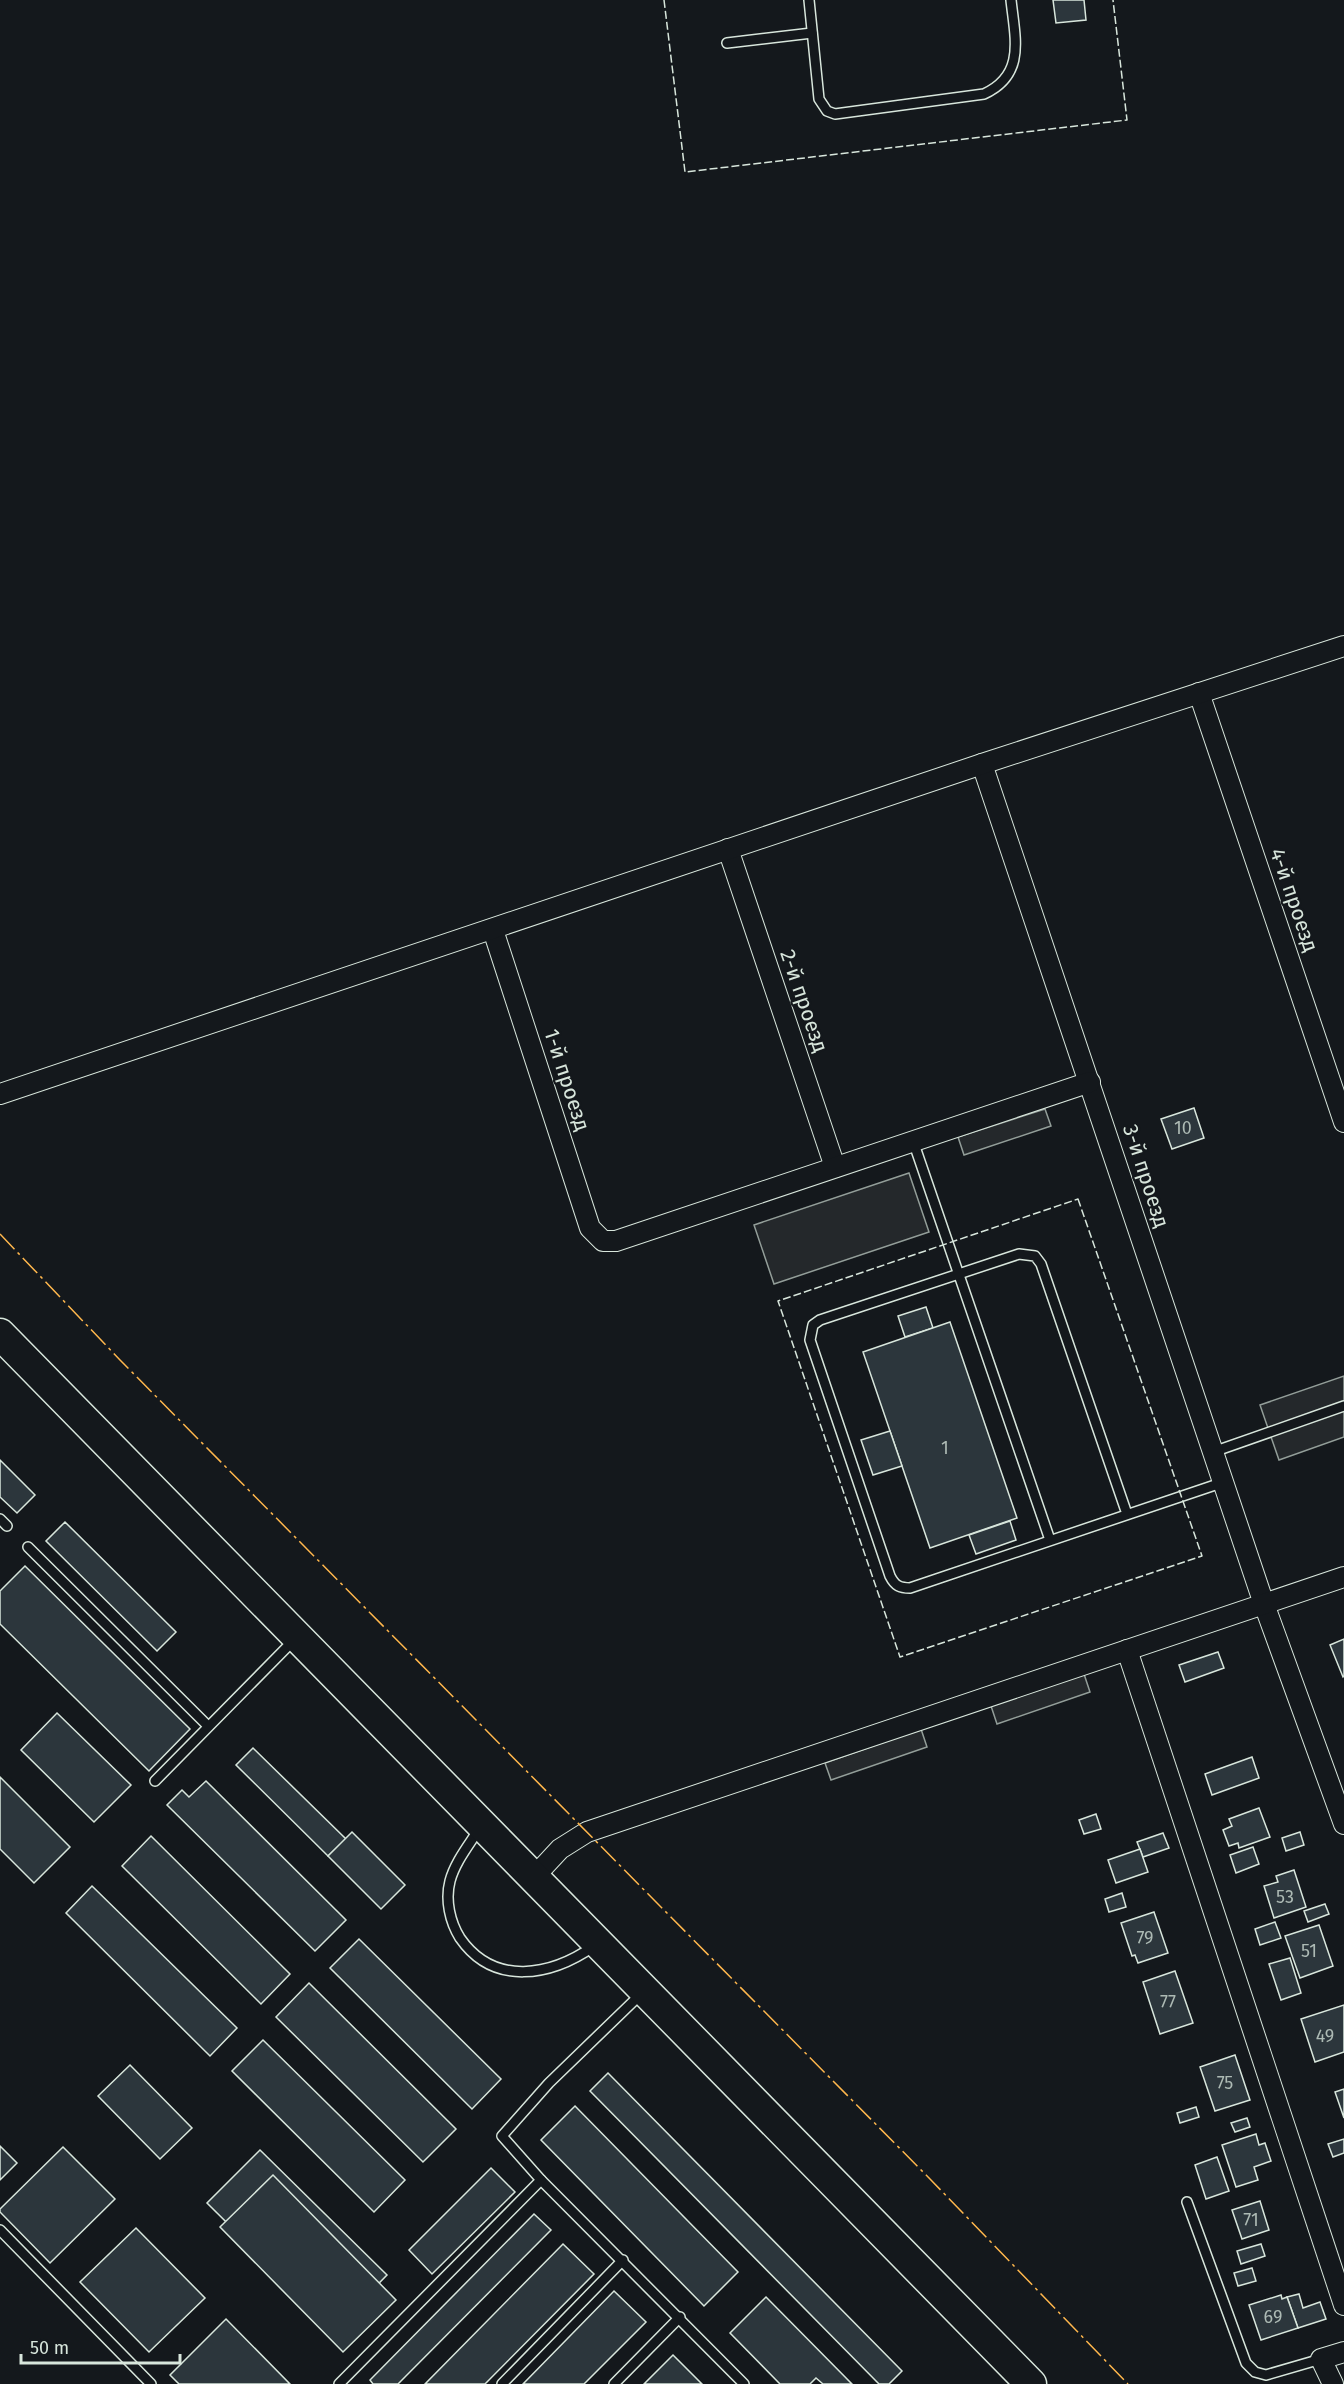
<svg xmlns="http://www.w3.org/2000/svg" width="1344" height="2384" viewBox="0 0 1344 2384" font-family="'Fira Sans',sans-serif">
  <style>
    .parking { fill: #24282b; stroke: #939e99; stroke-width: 1.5 }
    .building { fill: #2c363c; stroke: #d8e6dc; stroke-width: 1.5 }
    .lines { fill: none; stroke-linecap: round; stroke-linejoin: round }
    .service-casing { stroke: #d8e6dc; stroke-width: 12 }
    .minor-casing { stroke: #d8e6dc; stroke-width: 22 }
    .primary-casing { stroke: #d8e6dc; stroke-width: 33 }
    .service { stroke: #14181c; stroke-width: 9 }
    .minor { stroke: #14181c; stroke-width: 20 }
    .primary { stroke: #14181c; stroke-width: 30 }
    .fence { stroke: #d8e6dc; stroke-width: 1.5; stroke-dasharray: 8 3; stroke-linecap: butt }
    .power { stroke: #ffb74d; stroke-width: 1.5; stroke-dasharray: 21 4.5 3 4.5; stroke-linecap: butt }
    .labels { text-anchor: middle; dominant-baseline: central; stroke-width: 4.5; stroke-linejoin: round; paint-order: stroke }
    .number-label { font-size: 18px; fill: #adbab4 }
    .street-label { font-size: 21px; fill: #d8e6dc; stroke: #14181c }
  </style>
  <rect width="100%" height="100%" fill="#14181c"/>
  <g class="parking">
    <path d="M1045,1109L1051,1126L964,1155L958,1137Z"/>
    <path d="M909,1173L929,1232L774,1284L754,1225Z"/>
    <path d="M1344,1376V1437L1279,1460L1260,1405Z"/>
    <path d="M1084,1674L1090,1692L997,1724L991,1706Z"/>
    <path d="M921,1729L927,1747L831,1780L825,1763Z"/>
  </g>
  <g class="building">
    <path d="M1053,0H1084L1086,20L1056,23Z"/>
    <path d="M1194,1108L1204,1138L1172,1149L1161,1119Z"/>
    <path d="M926,1307L933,1328L905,1337L898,1316Z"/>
    <path d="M950,1322L1017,1518L930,1548L863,1352Z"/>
    <path d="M890,1431L902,1466L873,1475L861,1440Z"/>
    <path d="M0,1460L35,1495L17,1513L0,1497Z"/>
    <path d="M1010,1521L1016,1540L976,1554L969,1535Z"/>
    <path d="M65,1522L176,1632L157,1651L46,1541Z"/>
    <path d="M25,1566L190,1729L149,1771L0,1624V1591Z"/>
    <path d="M1344,1639V1676L1343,1677L1330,1645Z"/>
    <path d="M1218,1652L1224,1668L1185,1682L1179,1665Z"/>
    <path d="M57,1713L131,1785L94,1822L21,1750Z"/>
    <path d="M253,1748L346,1839L328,1856L236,1765Z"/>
    <path d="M1252,1757L1259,1778L1212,1795L1205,1774Z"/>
    <path d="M0,1777L70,1847L34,1883L0,1849Z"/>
    <path d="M206,1781L346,1920L315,1951L167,1805L182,1790L189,1797Z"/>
    <path d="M1259,1808L1270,1837L1239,1848L1238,1843L1229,1846L1223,1830L1232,1826L1229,1819Z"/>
    <path d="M1096,1814L1101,1829L1084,1834L1079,1820Z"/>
    <path d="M352,1832L405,1885L381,1909L328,1856Z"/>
    <path d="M1300,1832L1304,1845L1286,1851L1282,1838Z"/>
    <path d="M1163,1833L1169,1848L1143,1857L1137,1842Z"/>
    <path d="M151,1836L290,1974L261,2004L122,1866Z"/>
    <path d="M1253,1847L1259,1864L1236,1873L1230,1855Z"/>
    <path d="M1140,1849L1148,1872L1116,1883L1108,1860Z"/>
    <path d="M1294,1870L1306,1907L1274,1918L1264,1886L1278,1882L1276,1876Z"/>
    <path d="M92,1886L237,2028L210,2056L66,1913Z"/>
    <path d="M1122,1893L1126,1907L1109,1912L1105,1899Z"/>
    <path d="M1325,1904L1329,1914L1308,1922L1304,1911Z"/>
    <path d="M1154,1912L1168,1953L1138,1963L1135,1955L1132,1956L1121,1923Z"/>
    <path d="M1275,1922L1281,1938L1260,1945L1255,1929Z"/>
    <path d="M1319,1925L1333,1966L1300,1978L1285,1936Z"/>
    <path d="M359,1939L501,2079L472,2109L330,1968Z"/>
    <path d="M1290,1958L1301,1993L1281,2000L1269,1964Z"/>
    <path d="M1175,1971L1193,2023L1160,2034L1143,1982Z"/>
    <path d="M309,1983L456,2129L423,2162L276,2017Z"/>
    <path d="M1344,2005V2052L1315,2062L1301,2019Z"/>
    <path d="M263,2040L405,2180L374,2212L232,2071Z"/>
    <path d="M1235,2055L1250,2100L1215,2111L1200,2067Z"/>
    <path d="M130,2065L192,2128L160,2159L98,2096Z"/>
    <path d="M608,2073L902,2371L889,2384H879L590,2091Z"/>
    <path d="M1344,2089V2118L1335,2092Z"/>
    <path d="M575,2106L738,2272L704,2306L541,2140Z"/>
    <path d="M1196,2107L1199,2117L1180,2123L1177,2113Z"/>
    <path d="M1247,2118L1250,2127L1235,2132L1231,2123Z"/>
    <path d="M1256,2134L1259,2145L1265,2143L1271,2161L1254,2167L1258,2180L1236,2187L1222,2145Z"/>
    <path d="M1344,2139V2153L1333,2157L1328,2144Z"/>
    <path d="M0,2146L17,2163L0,2180Z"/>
    <path d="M63,2147L115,2199L50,2263L0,2212V2209Z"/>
    <path d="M260,2150L387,2275L334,2329L207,2203Z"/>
    <path d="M1217,2157L1229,2191L1206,2199L1195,2165Z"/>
    <path d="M491,2168L515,2192L432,2274L409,2250Z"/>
    <path d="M273,2175L396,2300L343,2352L220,2227Z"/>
    <path d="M1260,2201L1269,2230L1242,2239L1232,2210Z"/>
    <path d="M534,2214L551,2230L398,2384H373L370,2380Z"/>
    <path d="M136,2228L205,2298L149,2352L80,2282Z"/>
    <path d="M563,2244L594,2274L485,2384H425Z"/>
    <path d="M1261,2244L1265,2256L1241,2264L1237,2251Z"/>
    <path d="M1252,2268L1256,2281L1238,2286L1234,2273Z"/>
    <path d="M614,2291L646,2322L584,2384H523Z"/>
    <path d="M1299,2294L1303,2308L1320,2302L1326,2319L1298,2328L1287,2297Z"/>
    <path d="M1281,2295L1282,2299L1287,2297L1298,2328L1261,2340L1249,2305Z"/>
    <path d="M766,2297L852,2384H823L816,2378L810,2384H780L730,2333Z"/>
    <path d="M226,2319L290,2384H179L170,2375Z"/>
    <path d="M673,2355L702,2384H644Z"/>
  </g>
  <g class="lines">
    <g class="service-casing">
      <g id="service">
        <path d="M809,0L819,99L827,111L835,114L984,94C1026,75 1015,38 1011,0"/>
        <path d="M727,43L812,33"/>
        <path d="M913,1141L1050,1540"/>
        <path d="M1213,1452L1344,1406"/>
        <path d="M1127,1514L1041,1264L1035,1256L1019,1254L820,1320L813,1325L810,1340L890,1576C895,1586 900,1588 910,1588L1224,1482"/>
        <path d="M0,1519L7,1526"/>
        <path d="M28,1547L208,1726"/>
        <path d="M155,1781L295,1639"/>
        <path d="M479,1829C469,1845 455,1862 450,1881C445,1900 450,1922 460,1938C494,1987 551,1976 594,1946"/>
        <path d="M541,2180L744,2384"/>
        <path d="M1187,2202L1246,2363L1255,2372L1266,2375L1321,2359"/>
        <path d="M0,2230L151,2384"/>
        <path d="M339,2384L541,2180L502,2136L549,2083L641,1994"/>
        <path d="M502,2384L623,2260"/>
        <path d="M614,2384L680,2317"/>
      </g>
    </g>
    <g class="minor-casing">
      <g id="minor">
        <path d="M1199,693L1344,1122"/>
        <path d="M982,764L1264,1604L1344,1824"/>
        <path d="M728,849L835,1167"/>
        <path d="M493,930L590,1228L603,1241H616L1090,1082"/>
        <path d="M0,1094L982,764L1344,646"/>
        <path d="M1127,1650L1344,2305"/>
        <path d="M534,1877L560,1849L587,1832L1344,1577"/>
        <path d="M1333,2384L1321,2359L1344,2352"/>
      </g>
    </g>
    <g class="primary-casing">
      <path id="primary" d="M0,1334L1031,2384"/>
    </g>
    <use href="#service" class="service"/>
    <use href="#minor" class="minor"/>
    <use href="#primary" class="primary"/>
    <g class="fence">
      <path d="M664,0L685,172L1127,120L1113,0"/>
      <path d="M1078,1199L1202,1556L900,1657L778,1301Z"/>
    </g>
    <path class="power" d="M0,1234L120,1360L930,2179L1128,2384"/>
  </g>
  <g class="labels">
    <g class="number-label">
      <text x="1183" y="1128">10</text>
      <text x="945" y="1448">1</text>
      <text x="1285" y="1897">53</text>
      <text x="1145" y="1938">79</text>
      <text x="1309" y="1951">51</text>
      <text x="1168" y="2002">77</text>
      <text x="1325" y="2036">49</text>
      <text x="1225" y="2083">75</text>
      <text x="1251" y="2220">71</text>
      <text x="1273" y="2317">69</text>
    </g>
    <g class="street-label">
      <text transform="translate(1294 900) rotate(71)">4-й проезд</text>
      <text transform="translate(804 1001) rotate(71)">2-й проезд</text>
      <text transform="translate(567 1080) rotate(72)">1-й проезд</text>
      <text transform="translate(1146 1176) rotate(72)">3-й проезд</text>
    </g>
  </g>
  <path d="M21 2354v9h159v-9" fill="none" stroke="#d8e6dc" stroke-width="3"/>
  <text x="30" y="2354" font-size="18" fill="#d8e6dc" stroke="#14181c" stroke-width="4.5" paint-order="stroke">50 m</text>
</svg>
